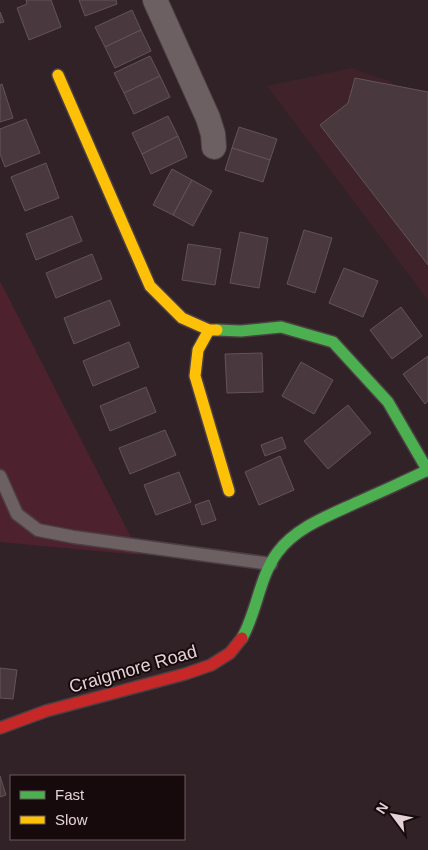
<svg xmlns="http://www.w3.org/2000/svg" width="428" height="850" viewBox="0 0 428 850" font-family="Arial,sans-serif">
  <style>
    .built { fill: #40222a }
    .green { fill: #4d222e }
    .building { fill: #49383d; stroke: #625558 }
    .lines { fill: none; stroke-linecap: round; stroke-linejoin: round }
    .lane-casing { stroke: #4c3f43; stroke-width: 15 }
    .street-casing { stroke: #4c3f43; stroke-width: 26 }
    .fast-casing { stroke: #4c3f43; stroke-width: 14 }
    .slow-casing { stroke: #4c3f43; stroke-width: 14 }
    .jam-casing { stroke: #4c3f43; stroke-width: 14 }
    .lane { stroke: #6c6063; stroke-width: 12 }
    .street { stroke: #6c6063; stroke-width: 24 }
    .fast { stroke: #4caf50; stroke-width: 11 }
    .slow { stroke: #ffc107; stroke-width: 11 }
    .jam { stroke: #c62828; stroke-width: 11 }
    .labels { text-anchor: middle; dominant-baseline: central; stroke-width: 4; stroke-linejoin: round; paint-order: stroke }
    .street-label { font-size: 18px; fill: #e4d2d6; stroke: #160a0d }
  </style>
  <rect width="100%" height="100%" fill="#302226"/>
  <path class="built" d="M351,68L389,81L421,98L428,99V300L267,86Z"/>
  <path class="green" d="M0,281L140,555L0,542Z"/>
  <g class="building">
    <path d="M26,0H51L61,27L29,40L17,8L27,4Z"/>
    <path d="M79,0H116L117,4L85,16Z"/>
    <path d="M132,10L141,30L105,47L95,27Z"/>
    <path d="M0,12L4,22L0,23Z"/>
    <path d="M141,30L151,51L115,68L105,47Z"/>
    <path d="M150,56L160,76L124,93L114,73Z"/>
    <path d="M160,76L170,97L134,114L124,93Z"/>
    <path d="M355,78L428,92V265L320,125L348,103Z"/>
    <path d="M2,84L13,118L0,122V85Z"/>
    <path d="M168,116L178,136L142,154L132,133Z"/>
    <path d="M26,119L40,153L5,167L0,154V129Z"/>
    <path d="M239,127L277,139L270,160L232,148Z"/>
    <path d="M178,136L187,157L151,174L142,154Z"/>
    <path d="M232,148L270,160L263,182L225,170Z"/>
    <path d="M46,163L59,198L25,211L11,177Z"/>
    <path d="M172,169L192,180L173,215L153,205Z"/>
    <path d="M192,180L212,191L193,226L173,215Z"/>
    <path d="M72,216L82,241L36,260L26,234Z"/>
    <path d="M304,230L332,238L315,293L287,284Z"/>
    <path d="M240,232L268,238L259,288L230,283Z"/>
    <path d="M188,244L221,249L215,285L182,280Z"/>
    <path d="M92,254L102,279L56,298L46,273Z"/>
    <path d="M344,268L378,281L363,317L329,303Z"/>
    <path d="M110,300L120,325L74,344L64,318Z"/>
    <path d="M401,307L422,336L392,359L370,330Z"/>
    <path d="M129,342L139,367L93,386L83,361Z"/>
    <path d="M262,353L263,392L227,393L225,354Z"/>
    <path d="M428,356V401L425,404L403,374Z"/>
    <path d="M301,362L333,380L314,414L282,396Z"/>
    <path d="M146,387L156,412L110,431L100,406Z"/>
    <path d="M348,405L371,433L328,469L304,441Z"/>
    <path d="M165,430L176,455L130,474L119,448Z"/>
    <path d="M282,437L286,448L265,456L261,445Z"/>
    <path d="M280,456L294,490L259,505L245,472Z"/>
    <path d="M179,472L191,502L156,515L144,485Z"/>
    <path d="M209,500L216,520L202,525L195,505Z"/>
    <path d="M0,668L17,670L13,699L0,698Z"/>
    <path d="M0,776L6,795L0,797Z"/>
  </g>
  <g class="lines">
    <g class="lane-casing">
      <path id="lane" d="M0,476L17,514L38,530L74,537L271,564"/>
    </g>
    <g class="street-casing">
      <path id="street" d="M155,0L208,118L213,134L214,147"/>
    </g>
    <g class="fast-casing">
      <g id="fast">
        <path d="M217,330L241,331L281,327L333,342L388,402L428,471"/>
        <path d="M242,638C257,612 259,578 277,553C296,527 330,515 358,502C381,492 405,481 428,470"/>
      </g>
    </g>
    <g class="slow-casing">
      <g id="slow">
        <path d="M58,75L150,286L182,318L209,330H217"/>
        <path d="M209,330L198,350L195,376L229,491"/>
      </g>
    </g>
    <g class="jam-casing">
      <path id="jam" d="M0,728L46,711L185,674L211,665L230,653L242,638"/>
    </g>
    <use href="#lane" class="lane"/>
    <use href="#street" class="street"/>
    <use href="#fast" class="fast"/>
    <use href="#slow" class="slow"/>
    <use href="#jam" class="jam"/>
  </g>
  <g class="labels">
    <g class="street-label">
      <text transform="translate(133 669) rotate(-16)">Craigmore Road</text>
    </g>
  </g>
  <rect x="10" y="775" width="175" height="65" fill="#160a0d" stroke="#685a5d"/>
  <rect x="20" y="791" width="25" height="8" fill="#4caf50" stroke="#685a5d"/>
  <text x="55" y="800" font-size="15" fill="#e4d2d6">Fast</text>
  <rect x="20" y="816" width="25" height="8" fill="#ffc107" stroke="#685a5d"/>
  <text x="55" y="825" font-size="15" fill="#e4d2d6">Slow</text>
  <g transform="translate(393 815) rotate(302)" stroke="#160a0d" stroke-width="4" paint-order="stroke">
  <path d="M0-4L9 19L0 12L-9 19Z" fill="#e4d2d6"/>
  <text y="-8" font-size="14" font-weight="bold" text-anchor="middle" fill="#e4d2d6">N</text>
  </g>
</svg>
